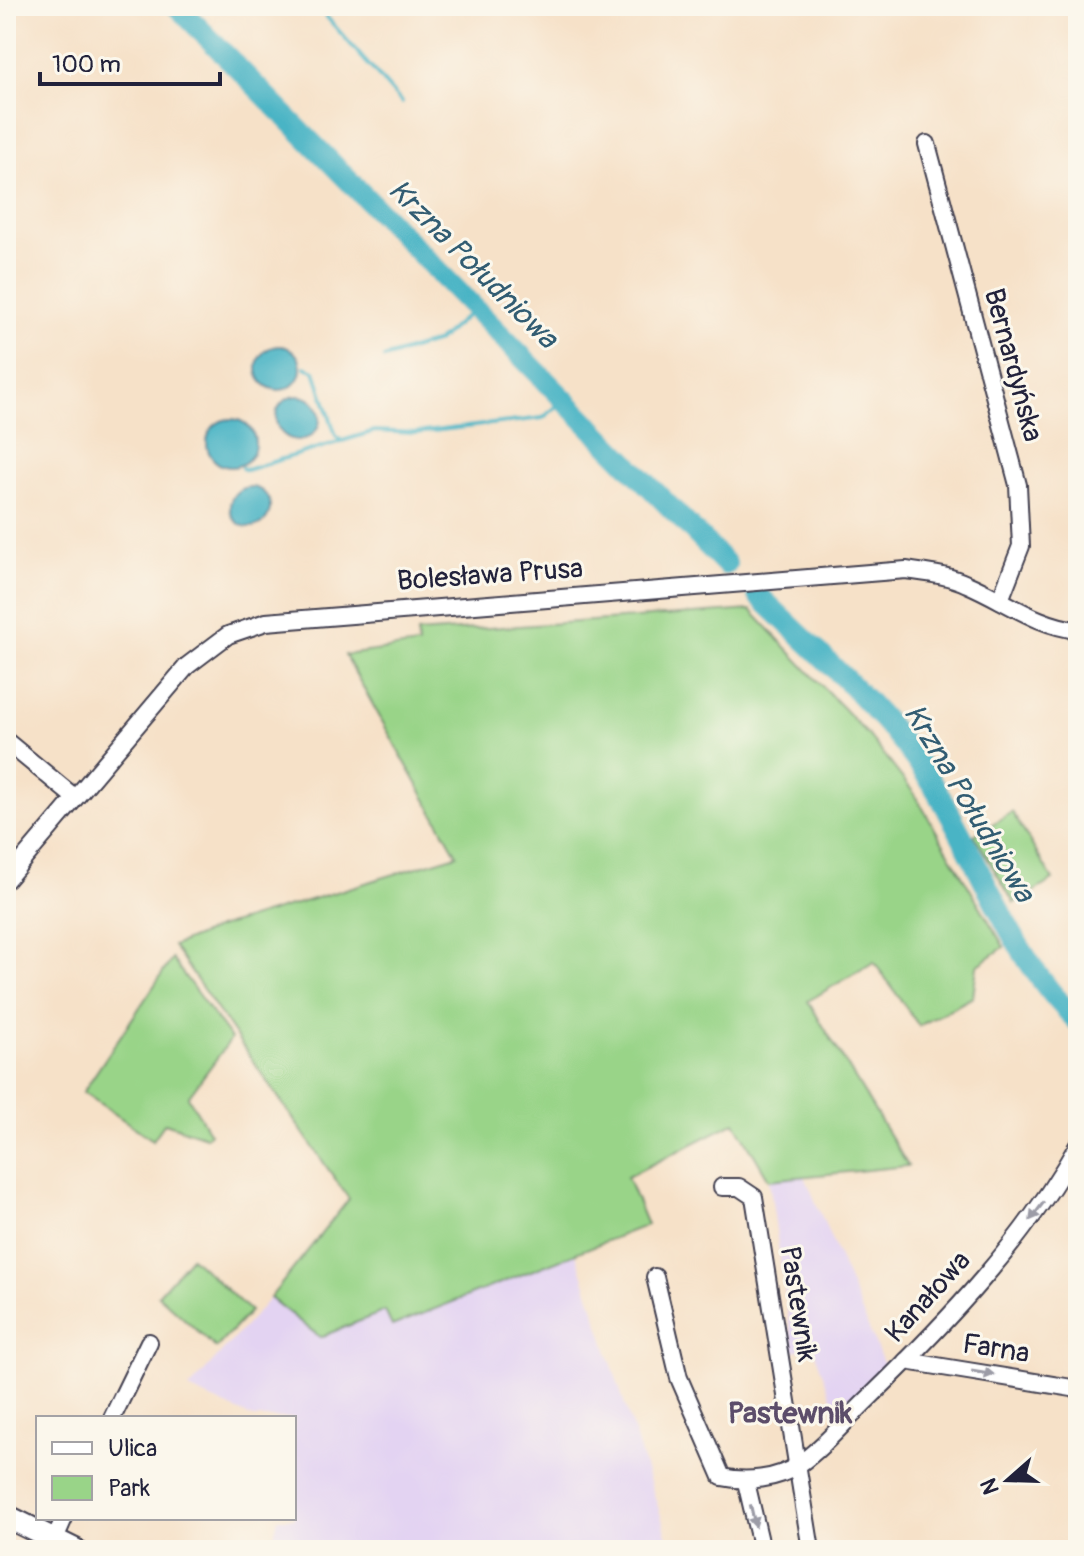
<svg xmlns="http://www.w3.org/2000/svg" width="1084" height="1556" viewBox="0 0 1084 1556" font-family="Pangolin,sans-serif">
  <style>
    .built { fill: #e3d3f2 }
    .green { fill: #99d488; stroke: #5e7b62; stroke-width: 2 }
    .water { fill: #48b4c5; stroke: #356b80; stroke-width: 2 }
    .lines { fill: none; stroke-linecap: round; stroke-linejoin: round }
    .stream { stroke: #48b4c5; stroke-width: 4 }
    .river { stroke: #48b4c5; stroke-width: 22 }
    .minor-casing { stroke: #423f50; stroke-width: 20 }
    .major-casing { stroke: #423f50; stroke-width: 26 }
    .minor { stroke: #fff; stroke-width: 16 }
    .major { stroke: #fff; stroke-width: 22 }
    .oneway { fill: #9c9ca7 }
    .labels { text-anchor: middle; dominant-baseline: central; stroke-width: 6; stroke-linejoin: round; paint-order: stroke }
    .street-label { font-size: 28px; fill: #22223b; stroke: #fbf7ec }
    .water-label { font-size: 30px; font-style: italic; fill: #315c72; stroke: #fbf7ec }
    .neighbourhood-label { font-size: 30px; font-weight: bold; fill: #5c4d6a; stroke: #fbf7ec }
  </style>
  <rect width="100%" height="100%" fill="#fbf7ec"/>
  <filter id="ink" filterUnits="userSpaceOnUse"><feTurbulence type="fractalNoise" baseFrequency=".0125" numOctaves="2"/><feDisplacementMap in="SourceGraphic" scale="16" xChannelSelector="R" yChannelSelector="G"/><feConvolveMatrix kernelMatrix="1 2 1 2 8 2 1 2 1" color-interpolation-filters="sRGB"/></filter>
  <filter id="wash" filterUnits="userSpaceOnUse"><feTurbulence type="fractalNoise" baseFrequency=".006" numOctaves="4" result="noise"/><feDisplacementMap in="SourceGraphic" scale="32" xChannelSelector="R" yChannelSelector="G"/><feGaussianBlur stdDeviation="1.8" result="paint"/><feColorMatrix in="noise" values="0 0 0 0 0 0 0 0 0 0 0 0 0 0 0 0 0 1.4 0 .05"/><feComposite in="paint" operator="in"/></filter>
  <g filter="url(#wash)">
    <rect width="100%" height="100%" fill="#f6e1c8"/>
    <g class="built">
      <path d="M804,1174L884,1365L837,1413L813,1347L793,1351L769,1180Z"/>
      <path d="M576,1254L672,1550H271L278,1518H294V1418H253L189,1389L270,1298L320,1337L386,1311L393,1326Z"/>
    </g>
    <g class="green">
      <path d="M751,610L869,736L914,793L1004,947L977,966L973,997L919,1026L874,962L808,1001L908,1166L769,1180L735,1122L627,1177L647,1225L392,1326L385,1311L320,1337L270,1298L349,1199L173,946L218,928L457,855L345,655L418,645L417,633Z"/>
      <path d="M1012,812L1053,880L1014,903L974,835Z"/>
      <path d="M172,959L231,1039L188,1097L210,1133L206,1137L165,1123L153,1140L83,1092Z"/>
      <path d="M191,1257L250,1311L216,1348L158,1295Z"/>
    </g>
    <g class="water">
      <circle cx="279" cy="368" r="22"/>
      <circle cx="298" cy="418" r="22"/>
      <circle cx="231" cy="443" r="24"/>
      <circle cx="250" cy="507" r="20"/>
    </g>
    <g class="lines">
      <g class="stream">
        <path d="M317,6L402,103"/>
        <path d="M384,358L438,341L473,310"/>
        <path d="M305,367L315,371L336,436L340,439"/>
        <path d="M242,468L246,470L375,431L415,433L543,418L563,401"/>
      </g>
      <g class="river">
        <path d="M177,6L726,564"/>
        <path d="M758,595C821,656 888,713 935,788C982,864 1011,960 1078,1021"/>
      </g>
    </g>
  </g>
  <g filter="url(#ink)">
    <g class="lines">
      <g class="minor-casing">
        <g id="minor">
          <path d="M927,144L1018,485L1021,546L1000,600"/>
          <path d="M6,741L74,797"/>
          <path d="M6,880L187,666L228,635L266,622L906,570C927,573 948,575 967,584C1005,600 1037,626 1078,630"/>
          <path d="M722,1187H739L754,1197L811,1550"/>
          <path d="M655,1277L679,1378L722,1477C745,1482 777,1480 798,1465C824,1447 846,1420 869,1398C947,1322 1025,1240 1078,1145"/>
          <path d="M906,1361L1078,1389"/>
          <path d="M112,1418L149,1342"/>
          <path d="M746,1482L762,1550"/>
          <path d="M50,1550L64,1518"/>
        </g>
      </g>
      <g class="major-casing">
        <path id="major" d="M6,1516L75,1550"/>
      </g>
      <use href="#minor" class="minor"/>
      <use href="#major" class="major"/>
    </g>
    <defs><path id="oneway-solid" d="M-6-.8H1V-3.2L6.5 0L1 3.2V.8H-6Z" transform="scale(2)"/></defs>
    <g class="oneway">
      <use href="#oneway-solid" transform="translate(1037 1211) rotate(127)"/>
      <use href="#oneway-solid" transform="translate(983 1373) rotate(9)"/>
      <use href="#oneway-solid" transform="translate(753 1516) rotate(77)"/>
    </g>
  </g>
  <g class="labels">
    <g class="street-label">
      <text transform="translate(1013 365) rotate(75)">Bernardyńska</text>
      <text transform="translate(490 575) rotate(-4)">Bolesława Prusa</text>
      <text transform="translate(928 1297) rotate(-48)">Kanałowa</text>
      <text transform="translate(798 1304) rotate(81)">Pastewnik</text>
      <text transform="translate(996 1349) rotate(9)">Farna</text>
    </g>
    <g class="water-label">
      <text transform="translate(473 264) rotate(45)">Krzna Południowa</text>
      <text transform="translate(969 803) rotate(59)">Krzna Południowa</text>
    </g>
    <g class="neighbourhood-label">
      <text x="790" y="1413">Pastewnik</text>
    </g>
  </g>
  <rect width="1084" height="1556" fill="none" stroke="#fbf7ec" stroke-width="32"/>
  <rect x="36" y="1416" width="260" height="104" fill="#fbf7ec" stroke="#a4a2a5" stroke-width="2"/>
  <rect x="52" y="1442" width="40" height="12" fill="#ffffff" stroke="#a4a2a5" stroke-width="2"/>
  <text x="108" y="1456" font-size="24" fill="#22223b">Ulica</text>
  <rect x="52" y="1476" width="40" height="24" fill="#99d488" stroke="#a4a2a5" stroke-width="2"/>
  <text x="108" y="1496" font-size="24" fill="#22223b">Park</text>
  <g transform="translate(1008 1480) rotate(250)" stroke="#fbf7ec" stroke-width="6" paint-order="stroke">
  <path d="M0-6L14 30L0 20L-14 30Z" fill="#22223b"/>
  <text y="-12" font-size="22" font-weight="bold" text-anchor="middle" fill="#22223b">N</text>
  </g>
  <path d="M40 72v12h180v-12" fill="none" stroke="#22223b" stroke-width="4"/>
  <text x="52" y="72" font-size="24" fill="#22223b" stroke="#fbf7ec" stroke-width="6" paint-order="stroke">100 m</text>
</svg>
